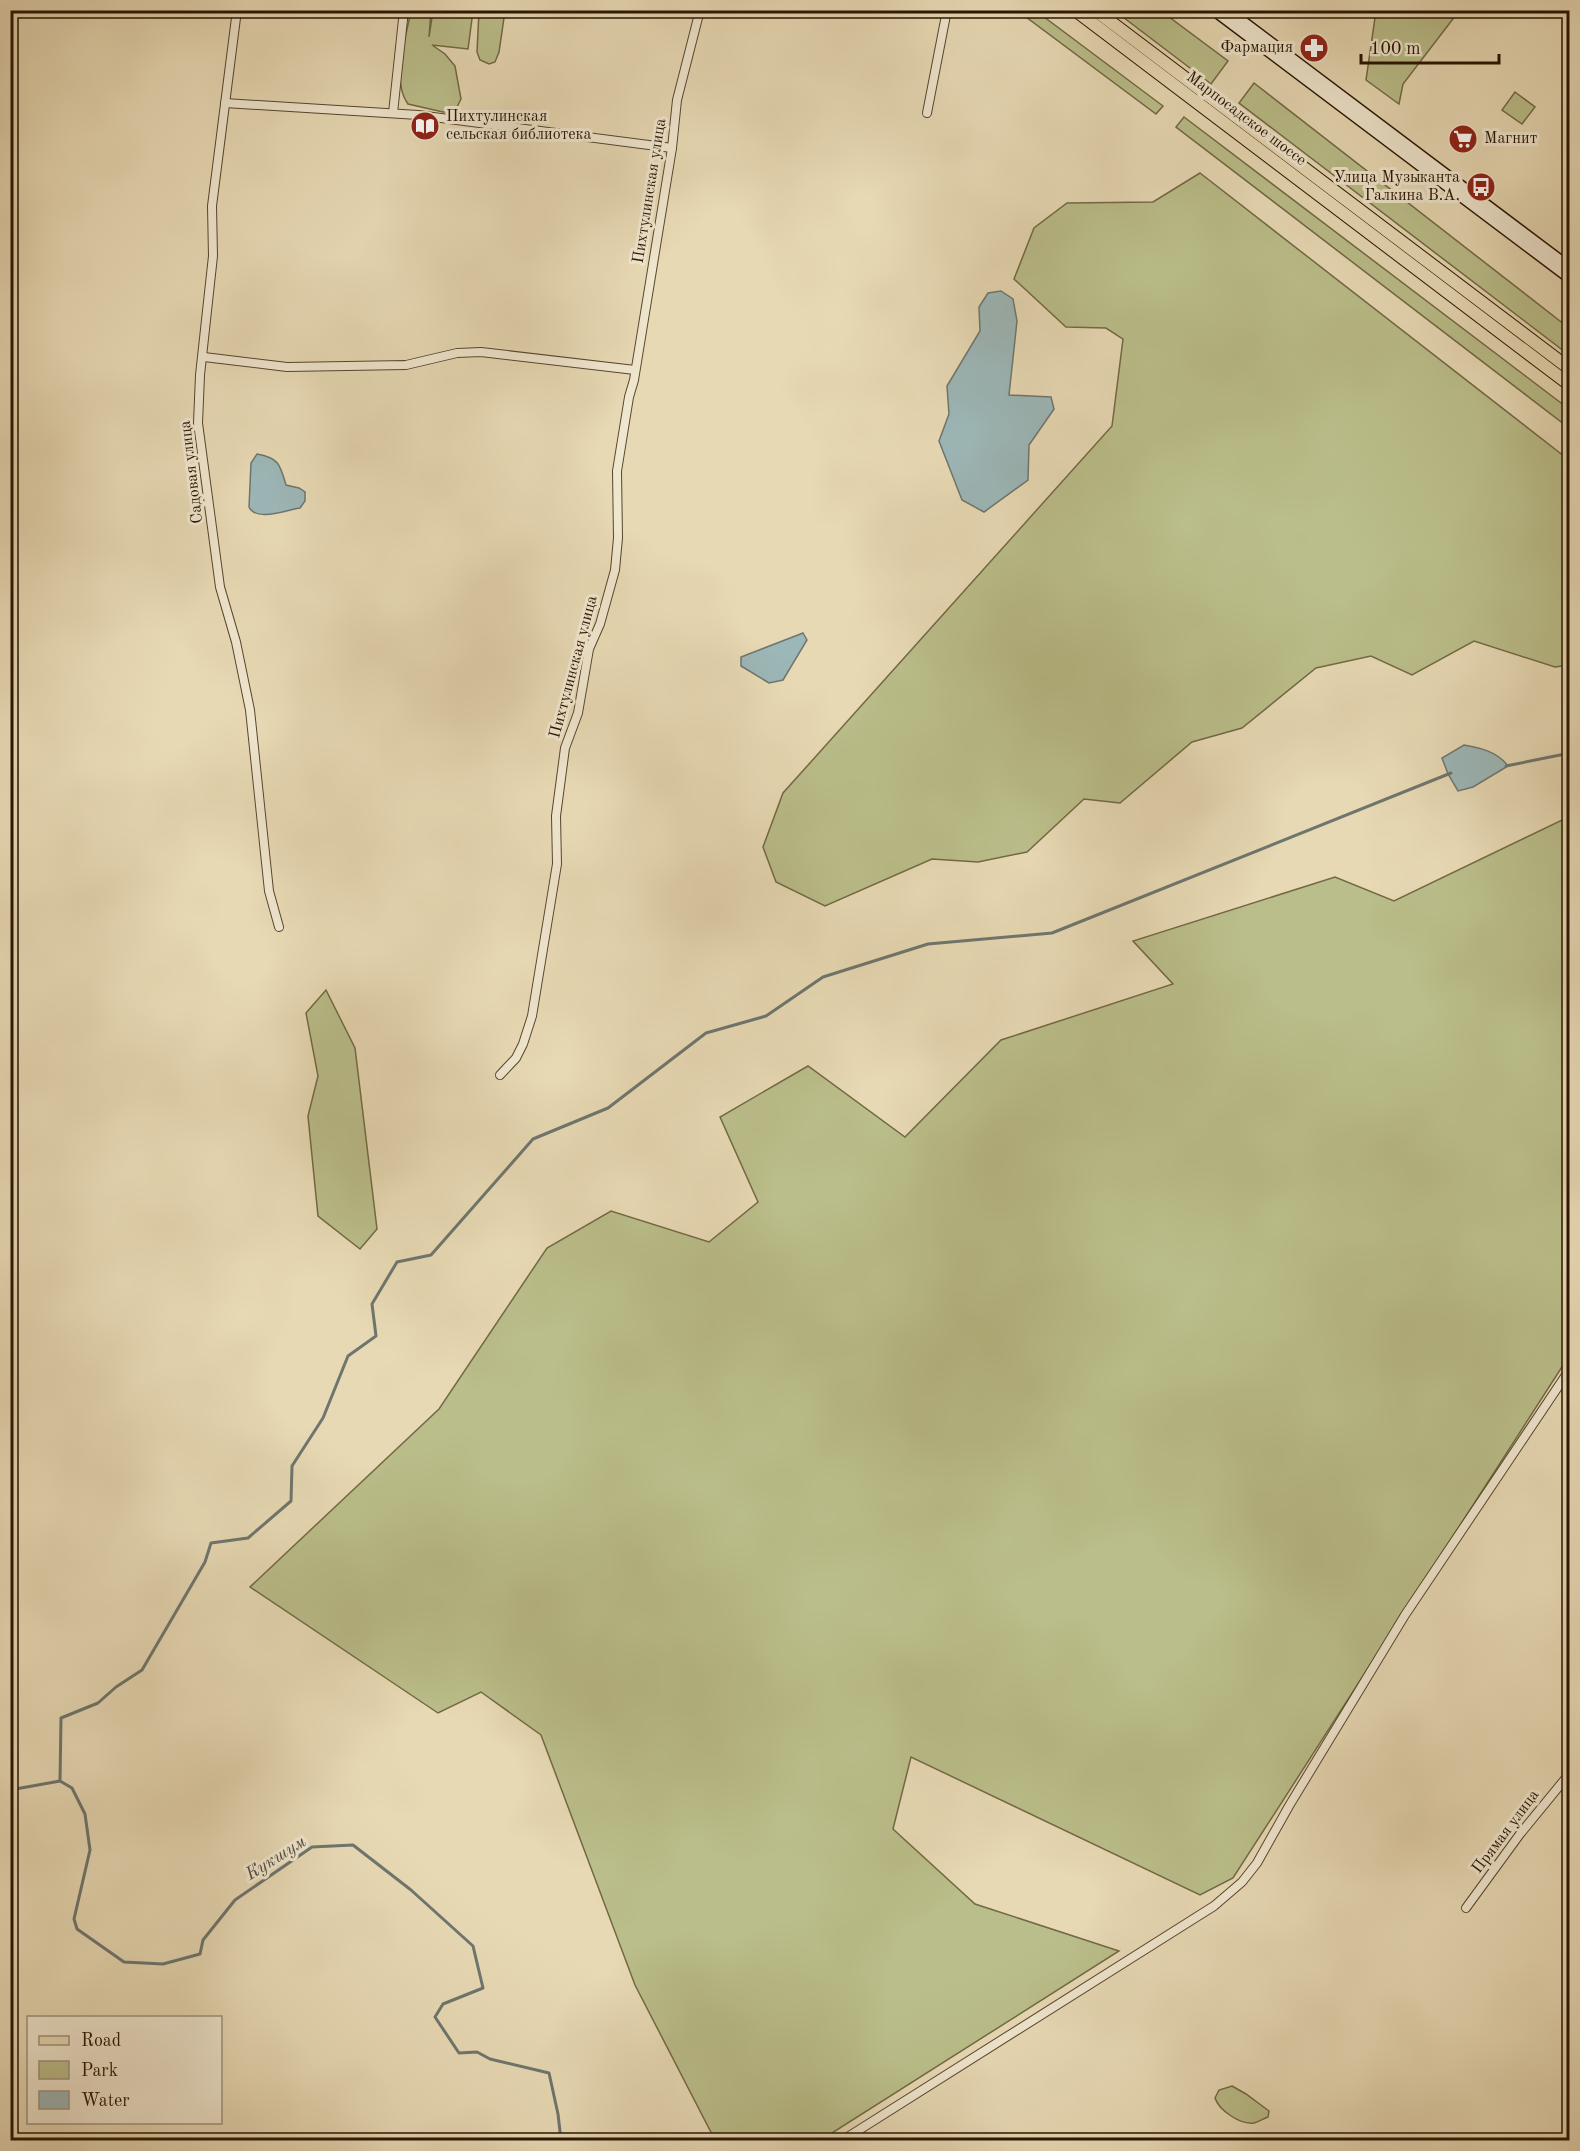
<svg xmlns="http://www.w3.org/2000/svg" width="1580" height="2151" viewBox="0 0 1580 2151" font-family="'Old Standard TT',serif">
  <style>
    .green { fill: #babe8a; stroke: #726945; stroke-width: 1.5 }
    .water { fill: #9cb7b8; stroke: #6e766e; stroke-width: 1.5 }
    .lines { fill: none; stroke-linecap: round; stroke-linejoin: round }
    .stream { stroke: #6e766e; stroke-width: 3 }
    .street-casing { stroke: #58452d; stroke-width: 10 }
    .secondary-casing { stroke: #291400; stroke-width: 13 }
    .primary-casing { stroke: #291400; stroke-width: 14 }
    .street { stroke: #efe6ce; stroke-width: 8 }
    .secondary { stroke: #efe6ce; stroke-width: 10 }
    .primary { stroke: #e7d9b4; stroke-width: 12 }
    .labels { text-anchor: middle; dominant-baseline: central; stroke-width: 6; stroke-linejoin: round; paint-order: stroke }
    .poi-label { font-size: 16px; fill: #291400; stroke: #efe6ce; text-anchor: end }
    .street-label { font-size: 16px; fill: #291400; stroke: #efe6ce }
    .water-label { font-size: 18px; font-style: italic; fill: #514d40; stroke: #efe6ce }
  </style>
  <rect width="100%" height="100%" fill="#e7d9b4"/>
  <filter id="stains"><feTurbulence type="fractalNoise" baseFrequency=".00333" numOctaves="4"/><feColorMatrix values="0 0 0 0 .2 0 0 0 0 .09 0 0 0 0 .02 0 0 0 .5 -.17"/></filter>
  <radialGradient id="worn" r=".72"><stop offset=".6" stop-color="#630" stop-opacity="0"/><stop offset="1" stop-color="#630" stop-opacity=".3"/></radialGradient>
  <g class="green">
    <path d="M411,11H431L429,37L433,11H473L468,49L432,45L445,54L455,66L461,99L455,111L443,112L408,104C391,81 406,37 411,11Z"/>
    <path d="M479,11H505L499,52L495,62L489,64L480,60L477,52Z"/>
    <path d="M1018,11H1036L1163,106L1156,114Z"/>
    <path d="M1115,11H1161L1228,61L1211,84Z"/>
    <path d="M1376,11H1459L1403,84L1399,104L1366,80Z"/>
    <path d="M1254,83L1569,328V355L1239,103Z"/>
    <path d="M1515,92L1535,107L1522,124L1502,110Z"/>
    <path d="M1184,117L1569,409V428L1176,127Z"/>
    <path d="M1200,173L1569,460V665L1555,667L1474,641L1412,675L1371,656L1316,668L1242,728L1192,742L1120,803L1084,799L1027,852L978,862L932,859L825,906L776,882L763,847L783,793L1112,426L1123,339L1106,328L1066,327L1014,279L1034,228L1067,203L1153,202Z"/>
    <path d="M1562,820L1569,823V1356L1233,1878L1200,1895L911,1757L893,1829L975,1904L1119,1951L821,2140H715L635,1985L541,1735L481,1692L438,1713L250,1587L439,1409L547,1248L611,1211L709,1242L758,1202L720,1117L808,1066L905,1137L1001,1040L1173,984L1133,941L1335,877L1394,901Z"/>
    <path d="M326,990L355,1048L377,1229L360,1249L318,1216L308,1116L318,1076L306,1013Z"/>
    <path d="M1232,2086L1246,2094L1269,2111L1268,2117C1263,2119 1258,2122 1254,2123C1240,2125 1219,2110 1215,2098L1219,2090Z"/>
  </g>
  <g class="water">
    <path d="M1001,291L1013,299L1017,321L1009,395L1051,397L1054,409L1029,445L1028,480L984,512L962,500L939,441L949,414L947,386L980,331L979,307L988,293Z"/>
    <path d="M257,454C279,458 280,464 286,485L299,488L305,492V501L300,508C286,510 256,522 249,507L251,463Z"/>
    <path d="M803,633L807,640L783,680L769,683L741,666V657Z"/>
    <path d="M1464,745C1481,748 1498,752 1508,766L1473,787L1458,791L1448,774L1442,758Z"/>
  </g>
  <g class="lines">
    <g class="stream">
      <path d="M1506,766L1565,754L1570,756"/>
      <path d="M60,1781L61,1718L98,1703L116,1687L142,1670L205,1562L211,1543L248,1538L291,1501L292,1466L323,1418L348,1356L376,1336L372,1304L397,1262L431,1255L533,1139L608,1108L706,1033L766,1016L823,977L928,944L1052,933L1451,773"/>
      <path d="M10,1790L60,1781L72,1788L85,1814L90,1850L74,1919L77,1929L124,1962L163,1964L200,1954L203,1940L235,1900L312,1847L353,1845L411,1890L473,1946L483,1988L443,2004L435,2017L459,2053L477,2052L490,2059L549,2073L558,2114L561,2140"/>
    </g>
    <g class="street-casing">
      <g id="street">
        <path d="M237,10L212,206L213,256L200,375L198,423L220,587L236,642L250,710L269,891L279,927"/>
        <path d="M225,103L418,115L672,148"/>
        <path d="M393,113L404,10"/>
        <path d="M927,113L947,10"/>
        <path d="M204,357L287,367L406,365L457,353L481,352L635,370"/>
        <path d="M500,1075L516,1058L523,1044L532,1016L557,864L556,816L565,748L578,713L589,649L600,624L615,570L618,538L617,471L629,397L634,380L672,148L677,100L700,10"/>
        <path d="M1466,1908L1520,1834L1570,1773"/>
        <path d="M843,2140L1214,1906L1242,1882L1257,1863L1289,1806L1405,1615L1570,1369"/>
      </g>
    </g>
    <g class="secondary-casing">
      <g id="secondary">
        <path d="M1214,10L1570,278"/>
        <path d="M1227,10L1570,268"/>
      </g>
    </g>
    <g class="primary-casing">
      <g id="primary">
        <path d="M1075,10L1570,385"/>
        <path d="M1095,10L1570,369"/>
      </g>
    </g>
    <use href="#street" class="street"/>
    <use href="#secondary" class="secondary"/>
    <use href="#primary" class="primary"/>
  </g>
  <defs>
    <g id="pharmacy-disc" transform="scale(1.5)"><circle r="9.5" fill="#8f2418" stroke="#efe6ce"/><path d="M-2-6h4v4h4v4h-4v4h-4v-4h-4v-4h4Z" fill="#fff"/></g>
    <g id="library-disc" transform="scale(1.5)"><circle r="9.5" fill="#8f2418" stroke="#efe6ce"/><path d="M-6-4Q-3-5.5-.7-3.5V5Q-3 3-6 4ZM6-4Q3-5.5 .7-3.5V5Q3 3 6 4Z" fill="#fff"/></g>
    <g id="supermarket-disc" transform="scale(1.5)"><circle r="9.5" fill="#8f2418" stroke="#efe6ce"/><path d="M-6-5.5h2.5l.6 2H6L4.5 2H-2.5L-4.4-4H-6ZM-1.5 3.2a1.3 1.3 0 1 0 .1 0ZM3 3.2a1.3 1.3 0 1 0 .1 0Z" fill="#fff"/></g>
    <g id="bus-disc" transform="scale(1.5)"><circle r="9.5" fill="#8f2418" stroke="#efe6ce"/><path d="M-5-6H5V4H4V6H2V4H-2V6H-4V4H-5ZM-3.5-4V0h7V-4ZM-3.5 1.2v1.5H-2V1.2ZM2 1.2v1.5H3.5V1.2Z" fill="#fff"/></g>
  </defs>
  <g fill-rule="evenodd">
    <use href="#pharmacy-disc" x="1314" y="48"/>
    <use href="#library-disc" x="425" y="126"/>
    <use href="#supermarket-disc" x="1463" y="139"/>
    <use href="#bus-disc" x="1481" y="187"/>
  </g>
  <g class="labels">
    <g class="poi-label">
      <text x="1293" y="48">Фармация</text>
      <text x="446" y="117" text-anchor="start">Пихтулинская<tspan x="446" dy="18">сельская библиотека</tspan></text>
      <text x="1484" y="139" text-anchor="start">Магнит</text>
      <text x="1460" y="178">Улица Музыканта<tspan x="1460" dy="18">Галкина В.А.</tspan></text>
    </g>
    <g class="street-label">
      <text transform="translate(1246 119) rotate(37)">Марпосадское шоссе</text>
      <text transform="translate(650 191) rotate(-81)">Пихтулинская улица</text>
      <text transform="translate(192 472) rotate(-97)">Садовая улица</text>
      <text transform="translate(574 667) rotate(-75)">Пихтулинская улица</text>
      <text transform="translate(1506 1832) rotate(-53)">Прямая улица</text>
    </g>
    <g class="water-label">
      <text transform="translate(276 1858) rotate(-32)">Кукшум</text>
    </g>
  </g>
  <rect width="1580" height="2151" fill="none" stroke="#e7d9b4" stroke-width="36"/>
  <rect x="12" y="12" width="1556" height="2127" fill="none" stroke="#291400" stroke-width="3"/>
  <rect x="18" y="18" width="1544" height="2115" fill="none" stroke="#291400" stroke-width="1.5"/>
  <rect x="27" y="2016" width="195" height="108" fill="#efe6ce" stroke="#a0927c" stroke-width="1.5"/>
  <rect x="39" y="2036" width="30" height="9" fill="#e7d9b4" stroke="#a0927c" stroke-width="1.5"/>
  <text x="81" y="2046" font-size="18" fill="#291400">Road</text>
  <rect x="39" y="2061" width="30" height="18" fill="#babe8a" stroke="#a0927c" stroke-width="1.5"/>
  <text x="81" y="2076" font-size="18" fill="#291400">Park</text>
  <rect x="39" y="2091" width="30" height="18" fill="#9cb7b8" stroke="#a0927c" stroke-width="1.5"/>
  <text x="81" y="2106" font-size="18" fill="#291400">Water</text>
  <path d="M1361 54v9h138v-9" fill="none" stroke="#291400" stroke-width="3"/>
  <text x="1370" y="54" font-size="18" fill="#291400" stroke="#efe6ce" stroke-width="4.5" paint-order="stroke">100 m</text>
  <rect width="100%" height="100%" filter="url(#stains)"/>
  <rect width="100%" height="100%" fill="url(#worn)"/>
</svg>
